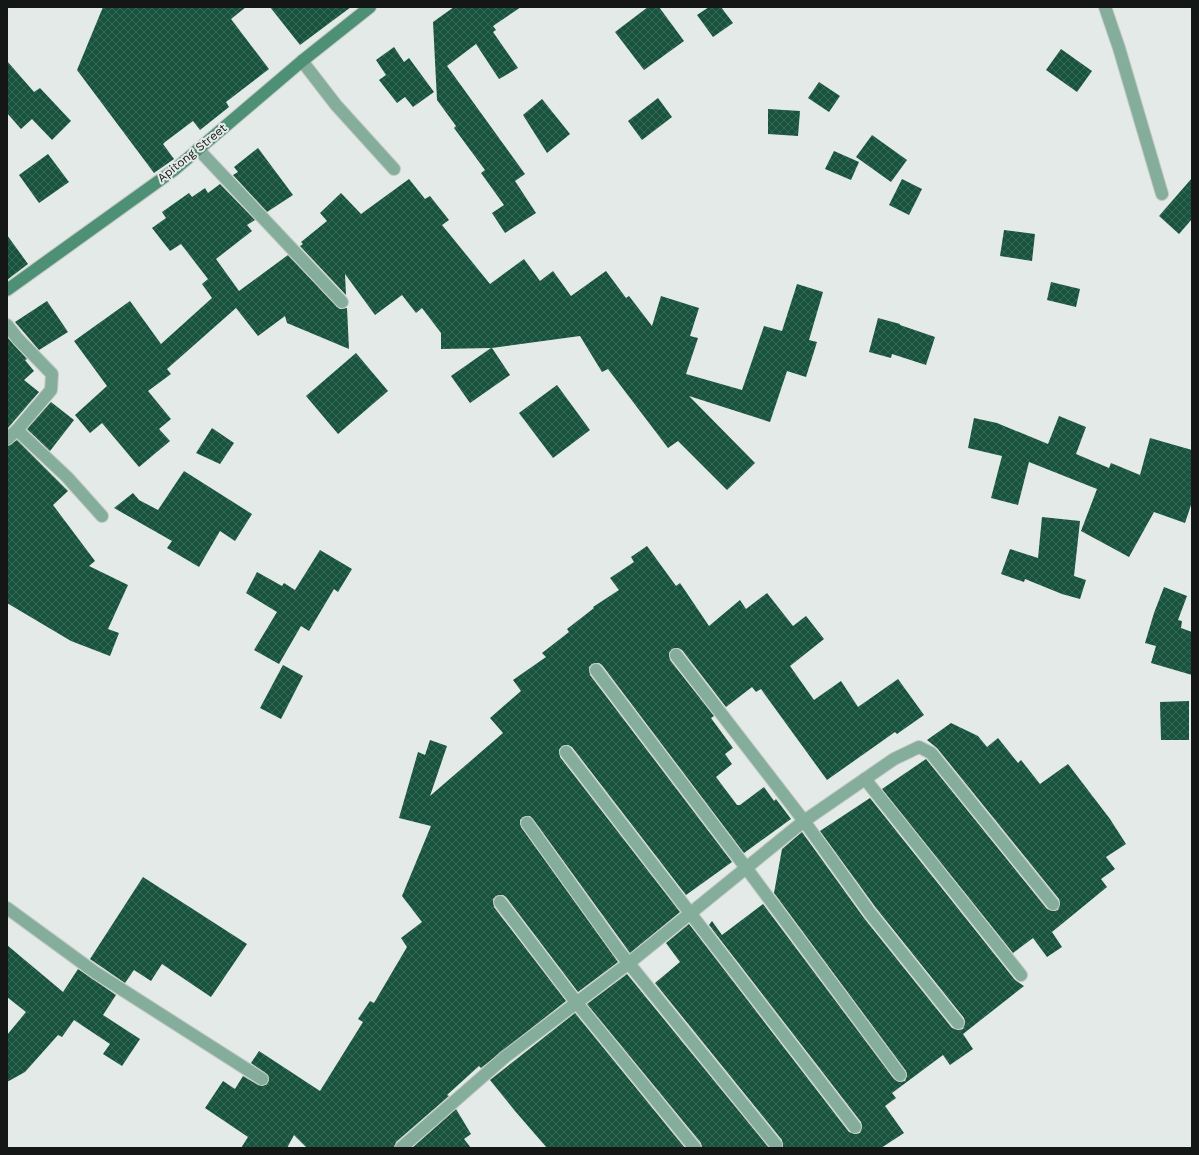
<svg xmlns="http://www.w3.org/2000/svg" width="1199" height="1155" viewBox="0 0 1199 1155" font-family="'Work Sans',sans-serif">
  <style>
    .building { fill: url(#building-cross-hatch) }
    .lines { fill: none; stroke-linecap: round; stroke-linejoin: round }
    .street-casing { stroke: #c3c8c6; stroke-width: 14 }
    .secondary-casing { stroke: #c3c8c6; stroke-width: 14 }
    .street { stroke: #84ae9b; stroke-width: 12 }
    .secondary { stroke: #4e9075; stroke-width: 12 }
    .labels { text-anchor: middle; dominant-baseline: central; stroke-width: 4; stroke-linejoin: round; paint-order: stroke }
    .street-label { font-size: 12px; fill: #151716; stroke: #e4eae7 }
  </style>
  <defs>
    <pattern id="building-cross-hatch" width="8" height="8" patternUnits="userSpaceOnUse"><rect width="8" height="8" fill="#18533e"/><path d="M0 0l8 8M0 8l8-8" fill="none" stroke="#386757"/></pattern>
  </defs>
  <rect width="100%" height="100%" fill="#e4eae7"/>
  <g class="building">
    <path d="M103,7H246L231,19L269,69L226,102L229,107L200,130L193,121L165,142L163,144L174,159L154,173L77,70Z"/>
    <path d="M270,7H351L300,45Z"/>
    <path d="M454,7H521L493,26L496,30L493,32L518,68L499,79L476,44L447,66L525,174L515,181L536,213L505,233L492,213L504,205L481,173L485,170L454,128L456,126L437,100L433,22Z"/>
    <path d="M648,7H659L684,41L644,70L615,32Z"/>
    <path d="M709,7H721L733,23L713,37L697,15Z"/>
    <path d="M394,47L404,62L409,58L434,92L413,107L405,97L397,103L379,80L386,75L376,60Z"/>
    <path d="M1061,49L1092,71L1077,92L1046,70Z"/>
    <path d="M7,61L34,92L40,88L71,121L52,140L32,119L21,129L7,113Z"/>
    <path d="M819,82L840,96L829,112L808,98Z"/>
    <path d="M658,98L672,117L642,140L628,121Z"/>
    <path d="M542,99L570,134L547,153L523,115Z"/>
    <path d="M768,109L800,111L798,136L768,134Z"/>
    <path d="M872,135L907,160L891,182L856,157Z"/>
    <path d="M258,148L293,195L267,212L233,175L238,172L234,167Z"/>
    <path d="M834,151L859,162L851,180L825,169Z"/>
    <path d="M48,154L69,182L39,203L19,175Z"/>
    <path d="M1192,178V219L1179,234L1159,216Z"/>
    <path d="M409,179L425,199L430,196L449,220L442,225L490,284L524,259L540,281L553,271L571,296L606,271L626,298L629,296L652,326L661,296L699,308L690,336L698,338L686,374L742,390L764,326L782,331L797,284L823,292L809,340L817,342L806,377L787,371L770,422L689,396L755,463L727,490L678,441L668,448L608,369L602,372L580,336L492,348L510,375L470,403L451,376L491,348L441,349V333L422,308L416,313L402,295L375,315L345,274L346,295L300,246L303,244L301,242L327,221L320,213L341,193L361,214Z"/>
    <path d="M902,179L922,189L909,215L889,205Z"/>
    <path d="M220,184L255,220L247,225L252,231L216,259L239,291L288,255L337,307L340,309L347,308L349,349L287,323L285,316L258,336L236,308L167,369L171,374L148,391L171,419L159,429L170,441L139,467L102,423L90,433L75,415L107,386L74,341L130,301L161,344L212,298L202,284L208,279L181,244L170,251L152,228L166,218L162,212L189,193L192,197L205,188L208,193Z"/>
    <path d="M1004,230L1035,234L1032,261L1000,256Z"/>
    <path d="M7,235L28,264L7,280Z"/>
    <path d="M1051,282L1080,289L1076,307L1047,300Z"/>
    <path d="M47,301L68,332L39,350L15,322Z"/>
    <path d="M878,318L900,324V325L935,337L926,365L892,354L891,358L869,352Z"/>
    <path d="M7,337L27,359L25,360L34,371L24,380L39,392L7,429Z"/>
    <path d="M356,353L388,391L338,434L306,396Z"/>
    <path d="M557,385L590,430L553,458L519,413Z"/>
    <path d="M51,402L74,420L50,451L27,429Z"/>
    <path d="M1059,416L1086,427L1076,454L1109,468L1111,463L1140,475L1150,438L1192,450V502L1185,523L1154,512L1129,557L1081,531L1097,489L1029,462L1018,505L991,498L1002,456L968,448L974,418L997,423L1048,444Z"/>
    <path d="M212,428L234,443L220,464L196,453Z"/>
    <path d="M17,440L68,491L53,505L95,561L89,566L128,585L108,629L119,633L110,656L71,641L7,603V446Z"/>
    <path d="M184,471L252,514L235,541L220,531L199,567L167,548L172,541L114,508L133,493L139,500L158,510Z"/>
    <path d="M1042,517L1080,521L1074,576L1086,580L1080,599L1062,594L1025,579L1024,582L1001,574L1010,549L1038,558Z"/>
    <path d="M647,546L676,586L680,583L709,626L740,600L746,609L767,593L793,626L806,616L824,639L790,666L814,700L841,681L858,707L898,679L924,715L897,734L895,732L827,780L761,689L756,692L752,687L726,707L682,650L678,648L672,649L669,653L670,660L714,716L711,718L733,748L725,754L732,764L716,777L737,805H740L764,787L774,801L776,799L791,819L744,853L602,665L599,663L592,664L589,667L590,675L732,862L686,895L572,747L568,745L562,746L559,750L560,757L680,912L630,953L533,819L530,816L523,817L520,820L521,827L618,962L578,992L506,897L503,895L496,896L493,899L494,907L566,1001L481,1068L479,1066L447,1095L449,1096L396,1142L394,1148H307L294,1135L287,1148H241L248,1137L205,1108L223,1081L235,1089L243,1076L258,1085H266L269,1080L268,1075L251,1063L259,1051L320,1091L363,1022L358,1019L370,1001L374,1003L407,947L401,938L422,922L402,896L431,826L399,818L418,752L425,755L430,740L447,746L430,796L503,733L490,718L521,691L513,680L546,657L542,653L569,632L567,629L594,608L593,607L619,590L610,578L634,562L631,557Z"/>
    <path d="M320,550L352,569L338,592L334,589L309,631L301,626L279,664L254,650L277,612L246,593L257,572L282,586L284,583L295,590Z"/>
    <path d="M1164,587L1187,596L1178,620L1182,621L1181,628L1192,632V675L1151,663L1156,646L1145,643L1154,613Z"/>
    <path d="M283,665L303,676L281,719L260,708Z"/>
    <path d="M1189,701V740H1161L1160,702Z"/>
    <path d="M951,723L978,736L987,747L998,738L1018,763L1021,760L1040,784L1068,764L1110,819L1126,844L1106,857L1115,869L1101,879L1107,887L1052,932L1062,947L1047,957L1033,938L1013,953L882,789L926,759L1047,909L1054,911L1058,910L1060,903L1059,899L937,748L927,740Z"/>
    <path d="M870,798L1015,980L1024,986L963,1034L973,1049L950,1065L943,1055L892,1093L896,1098L885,1106L904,1133L881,1148H783L782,1140L655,983L680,962L666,943L689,924L849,1132L856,1134L860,1133L862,1126L861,1122L709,925L712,921L722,935L763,904L894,1079L900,1082L905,1081L907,1075L906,1071L774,893L782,849L802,832L864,918L952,1028L959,1030L963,1029L965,1022L964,1018L876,908L820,831Z"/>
    <path d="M143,877L247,944L211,997L162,964L151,981L134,970L125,983L90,959Z"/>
    <path d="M7,945L63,992L78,969L116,995L103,1015L140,1039L122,1066L103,1054L110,1044L74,1020L62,1037L58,1035L25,1072L7,1082V1035L26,1012L7,997Z"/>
    <path d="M627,974L769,1148H702L701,1143L587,1004Z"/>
    <path d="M575,1013L685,1148H547L515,1111L490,1080Z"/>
    <path d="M456,1109L471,1134L464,1139L471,1148H412Z"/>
  </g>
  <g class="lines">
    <g class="street-casing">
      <g id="street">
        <path d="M1105,7L1119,48L1162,194"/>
        <path d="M302,61L336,105L394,169"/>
        <path d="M198,149L342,302"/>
        <path d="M7,325L18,339L52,374L51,390L17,430L67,477L102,516"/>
        <path d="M7,439L17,430"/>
        <path d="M676,655L804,821L870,913L958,1023"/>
        <path d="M596,670L747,869L900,1075"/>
        <path d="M566,752L855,1127"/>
        <path d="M865,779L1021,975"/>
        <path d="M527,823L618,950L776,1145"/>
        <path d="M500,902L576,1002L695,1148"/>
        <path d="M7,908L96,973L262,1079"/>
        <path d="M401,1148L505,1057L629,963L804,821L894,759L919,747L931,753L1053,904"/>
      </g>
    </g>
    <g class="secondary-casing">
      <path id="secondary" d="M7,290L174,170L302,61L370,7"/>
    </g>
    <use href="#street" class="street"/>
    <use href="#secondary" class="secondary"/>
  </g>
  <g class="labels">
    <g class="street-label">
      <text transform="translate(192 153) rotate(-39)">Apitong Street</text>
    </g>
  </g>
  <rect width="1199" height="1155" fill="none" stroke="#151716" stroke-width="16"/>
</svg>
